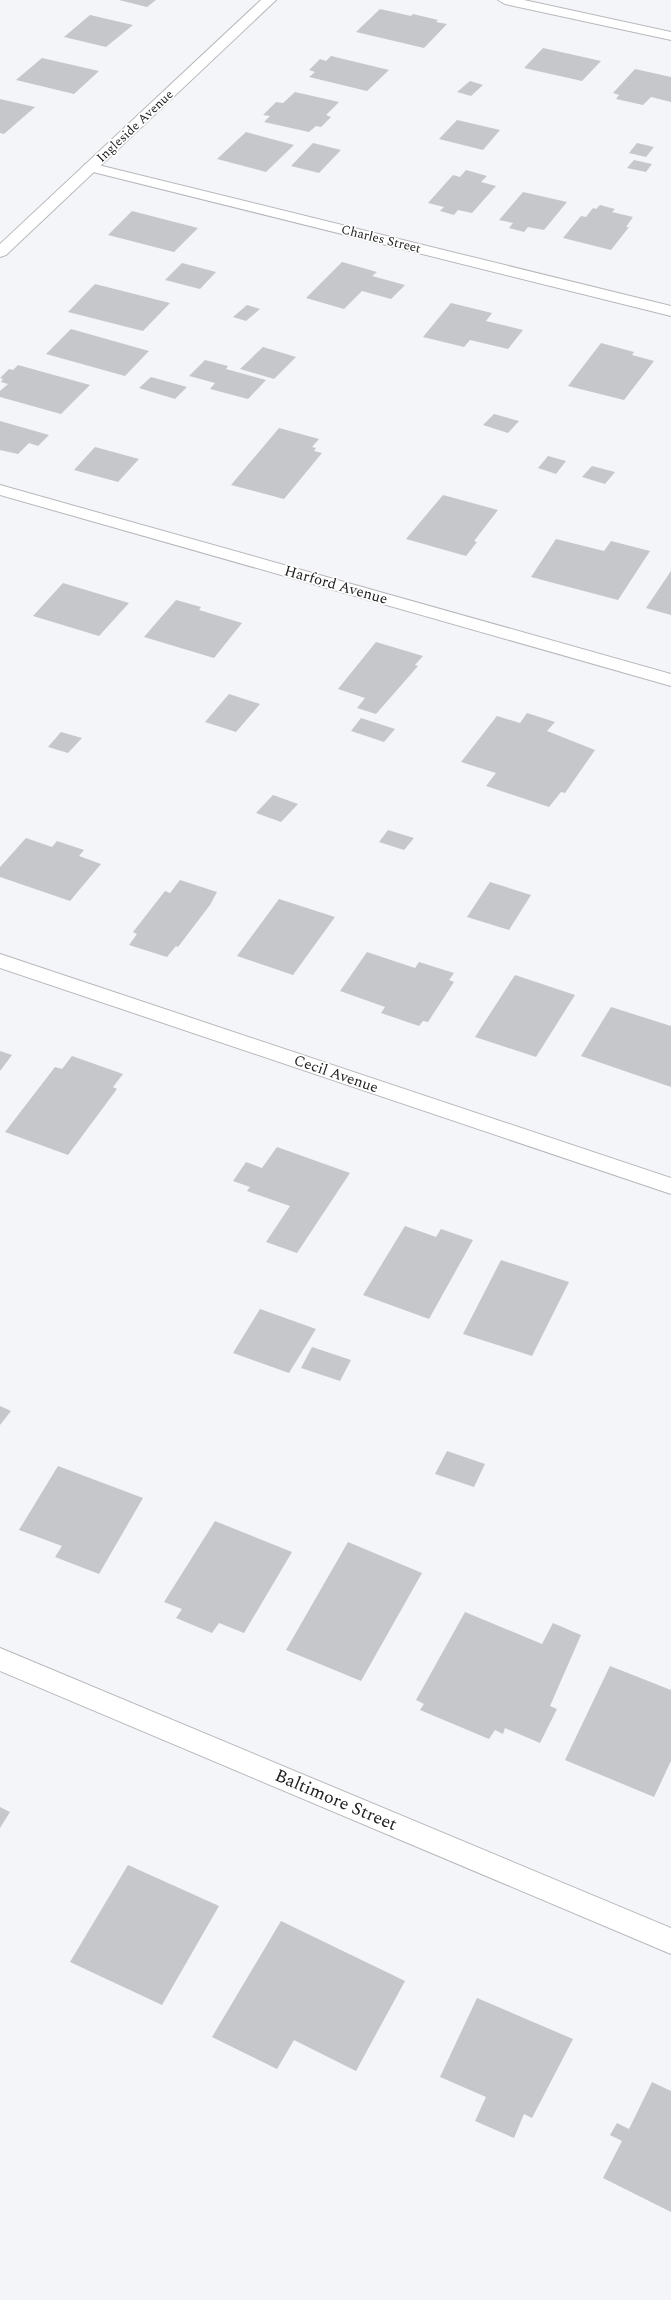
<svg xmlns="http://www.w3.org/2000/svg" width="671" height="2300" viewBox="0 0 671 2300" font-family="Spectral,serif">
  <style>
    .building { fill: #c6c7cb }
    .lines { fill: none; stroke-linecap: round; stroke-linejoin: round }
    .minor-casing { stroke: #b7b8bb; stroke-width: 2 }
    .secondary-casing { stroke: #b7b8bb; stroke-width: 2 }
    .minor { fill: #fff; fill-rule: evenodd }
    .secondary { fill: #fff; fill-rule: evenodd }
    .labels { text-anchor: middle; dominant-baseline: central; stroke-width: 3.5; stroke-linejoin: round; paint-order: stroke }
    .far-street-label { font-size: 13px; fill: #212122; stroke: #fff }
    .street-label { font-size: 15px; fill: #212122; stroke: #fff }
    .near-street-label { font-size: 18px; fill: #212122; stroke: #fff }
  </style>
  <rect width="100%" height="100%" fill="#f4f5f9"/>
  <g class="building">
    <path d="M119,0H156L147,7Z"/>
    <path d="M380,9L411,16L413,14L438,20L436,22L447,24L424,48L356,32Z"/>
    <path d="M90,15L133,25L106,47L64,37Z"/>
    <path d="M543,48L601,61L582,81L524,68Z"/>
    <path d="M331,56L389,70L367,91L309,77L315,72L309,70L320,59L326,61Z"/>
    <path d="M42,58L99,71L74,94L16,80Z"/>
    <path d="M635,69L671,77V102L651,97L643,105L616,99L619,95L613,93Z"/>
    <path d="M470,81L483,85L471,96L457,92Z"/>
    <path d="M295,92L339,102L326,115L331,117L321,127L316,126L309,132L264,122L270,116L263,115L276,102L283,103Z"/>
    <path d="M0,99L35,107L4,134L0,133Z"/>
    <path d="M457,120L500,130L483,150L439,139Z"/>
    <path d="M246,132L294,145L266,172L217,159Z"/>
    <path d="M313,143L341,150L319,173L291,166Z"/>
    <path d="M637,143L654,147L646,157L629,153Z"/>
    <path d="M634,160L652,164L646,172L627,168Z"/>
    <path d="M466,170L487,176L481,182L496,186L472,213L458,210L454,215L440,211L444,207L428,203L453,175L460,177Z"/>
    <path d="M523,192L567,202L544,230L528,227L524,232L509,228L513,223L499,220Z"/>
    <path d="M600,205L615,209L612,212L633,217L626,227H629L611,250L563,238L581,216L586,217L593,208L596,209Z"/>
    <path d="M132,211L198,228L174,252L108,235Z"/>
    <path d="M342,262L377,272L372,276L405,285L391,299L362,291L344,309L306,298Z"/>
    <path d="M182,263L216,272L200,289L165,280Z"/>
    <path d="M95,284L170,303L143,331L68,312Z"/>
    <path d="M451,303L492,313L486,321L523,330L508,349L470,340L464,347L423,337Z"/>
    <path d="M247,305L260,309L246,321L233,317Z"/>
    <path d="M71,329L149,351L125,376L46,354Z"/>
    <path d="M601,343L634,352L632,355L654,361L624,400L568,386Z"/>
    <path d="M263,347L296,357L274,379L240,369Z"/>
    <path d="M205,360L228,366L226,369L266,380L248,399L210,389L215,383L189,376Z"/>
    <path d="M18,365L90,385L61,414L0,397V391L8,384L1,382L3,379L0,378L9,369L13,370Z"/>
    <path d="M151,377L187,387L175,399L139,388Z"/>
    <path d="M494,414L519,421L508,433L483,425Z"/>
    <path d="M0,421L49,435L38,446L29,443L18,454L0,450Z"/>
    <path d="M279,428L319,439L312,447L316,448L314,451L322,453L284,499L231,485Z"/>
    <path d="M95,447L139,459L118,482L74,470Z"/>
    <path d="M548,456L566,461L556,474L538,468Z"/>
    <path d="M592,466L615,472L605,484L582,477Z"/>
    <path d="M443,495L498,510L474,541L477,542L466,556L406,539Z"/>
    <path d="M556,539L604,551L611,541L650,551L618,600L531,577Z"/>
    <path d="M671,571V615L646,608Z"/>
    <path d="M63,583L129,603L99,636L33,616Z"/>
    <path d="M176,600L201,607L199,610L242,623L214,658L144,637Z"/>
    <path d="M376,642L423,656L415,665L418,666L376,714L357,708L365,698L338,689Z"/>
    <path d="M229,694L260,704L236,732L205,722Z"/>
    <path d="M527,713L555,722L547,731L595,750L565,793L561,792L549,807L486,786L496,773L461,762L497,716L520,723Z"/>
    <path d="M361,718L395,729L384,742L351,731Z"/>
    <path d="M61,732L82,738L68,753L48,747Z"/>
    <path d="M273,795L298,804L281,822L256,813Z"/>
    <path d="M388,830L414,838L404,850L379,842Z"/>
    <path d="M26,838L52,847L57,841L84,850L79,856L101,864L70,901L0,877V867Z"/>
    <path d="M180,880L217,892L210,905L178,947L176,946L167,957L129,945L137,934L133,932L165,891L170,893Z"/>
    <path d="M490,882L531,895L509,930L467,917Z"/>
    <path d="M279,899L335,917L293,975L237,956Z"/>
    <path d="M367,952L415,968L419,962L454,973L449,980L454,982L428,1022L423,1021L419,1026L381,1013L385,1007L340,991Z"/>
    <path d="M515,975L575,995L536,1057L475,1037Z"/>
    <path d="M611,1007L671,1026V1087L581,1056Z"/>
    <path d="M0,1051L12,1055L0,1071Z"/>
    <path d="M72,1056L123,1074L113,1087L117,1089L68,1155L5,1132L55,1067L62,1069Z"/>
    <path d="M277,1147L350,1173L297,1253L266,1242L290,1206L247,1191L250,1187L233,1181L246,1162L262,1168Z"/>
    <path d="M405,1226L436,1237L441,1229L473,1240L429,1319L363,1295Z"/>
    <path d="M501,1260L569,1282L532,1356L463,1334Z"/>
    <path d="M260,1309L316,1329L289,1373L233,1353Z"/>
    <path d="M312,1347L351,1360L340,1381L301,1368Z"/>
    <path d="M0,1406L11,1411L0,1425Z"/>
    <path d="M447,1451L485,1464L474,1487L435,1474Z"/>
    <path d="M58,1466L143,1498L99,1574L55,1557L62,1546L19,1530Z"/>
    <path d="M215,1521L292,1552L244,1633L219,1623L212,1633L176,1618L182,1609L164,1602Z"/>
    <path d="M348,1542L422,1573L361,1681L286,1650Z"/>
    <path d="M465,1612L542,1644L553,1623L581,1635L550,1706L557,1709L540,1743L505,1728L503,1734L495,1730L489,1739L420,1710L424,1704L416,1700Z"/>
    <path d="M610,1666L671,1690V1761L654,1797L565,1760Z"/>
    <path d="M0,1807L10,1812L0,1828Z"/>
    <path d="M128,1865L219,1906L162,2005L70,1962Z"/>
    <path d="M281,1921L405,1981L356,2071L294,2040L277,2069L212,2037Z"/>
    <path d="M477,1998L573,2039L532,2118L524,2114L514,2138L475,2121L486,2097L440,2077Z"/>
    <path d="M652,2082L671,2091V2212L603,2178L622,2141L610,2135L617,2123L629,2129Z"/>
  </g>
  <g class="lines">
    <g class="minor-casing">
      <g id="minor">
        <path d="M498,0H524L671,32V40L505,4Z"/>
        <path d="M90,163L671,306V316L85,170L83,167L85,164Z"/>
        <path d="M0,485L671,674V686L0,495Z"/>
        <path d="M0,954L671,1178V1194L0,968Z"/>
        <path d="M0,1648L671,1928V1954L0,1671Z"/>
      </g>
    </g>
    <g class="secondary-casing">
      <path id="secondary" d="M261,0H276L6,255L0,257V244Z"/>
    </g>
    <use href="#minor" class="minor"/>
    <use href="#secondary" class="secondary"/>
  </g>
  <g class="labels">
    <g class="far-street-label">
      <text transform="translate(135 126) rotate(-43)">Ingleside Avenue</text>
      <text transform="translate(381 239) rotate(14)">Charles Street</text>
    </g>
    <g class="street-label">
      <text transform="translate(336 585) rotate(16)">Harford Avenue</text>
      <text transform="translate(336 1074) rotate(19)">Cecil Avenue</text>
    </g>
    <g class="near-street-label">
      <text transform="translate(336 1800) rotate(23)">Baltimore Street</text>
    </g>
  </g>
</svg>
